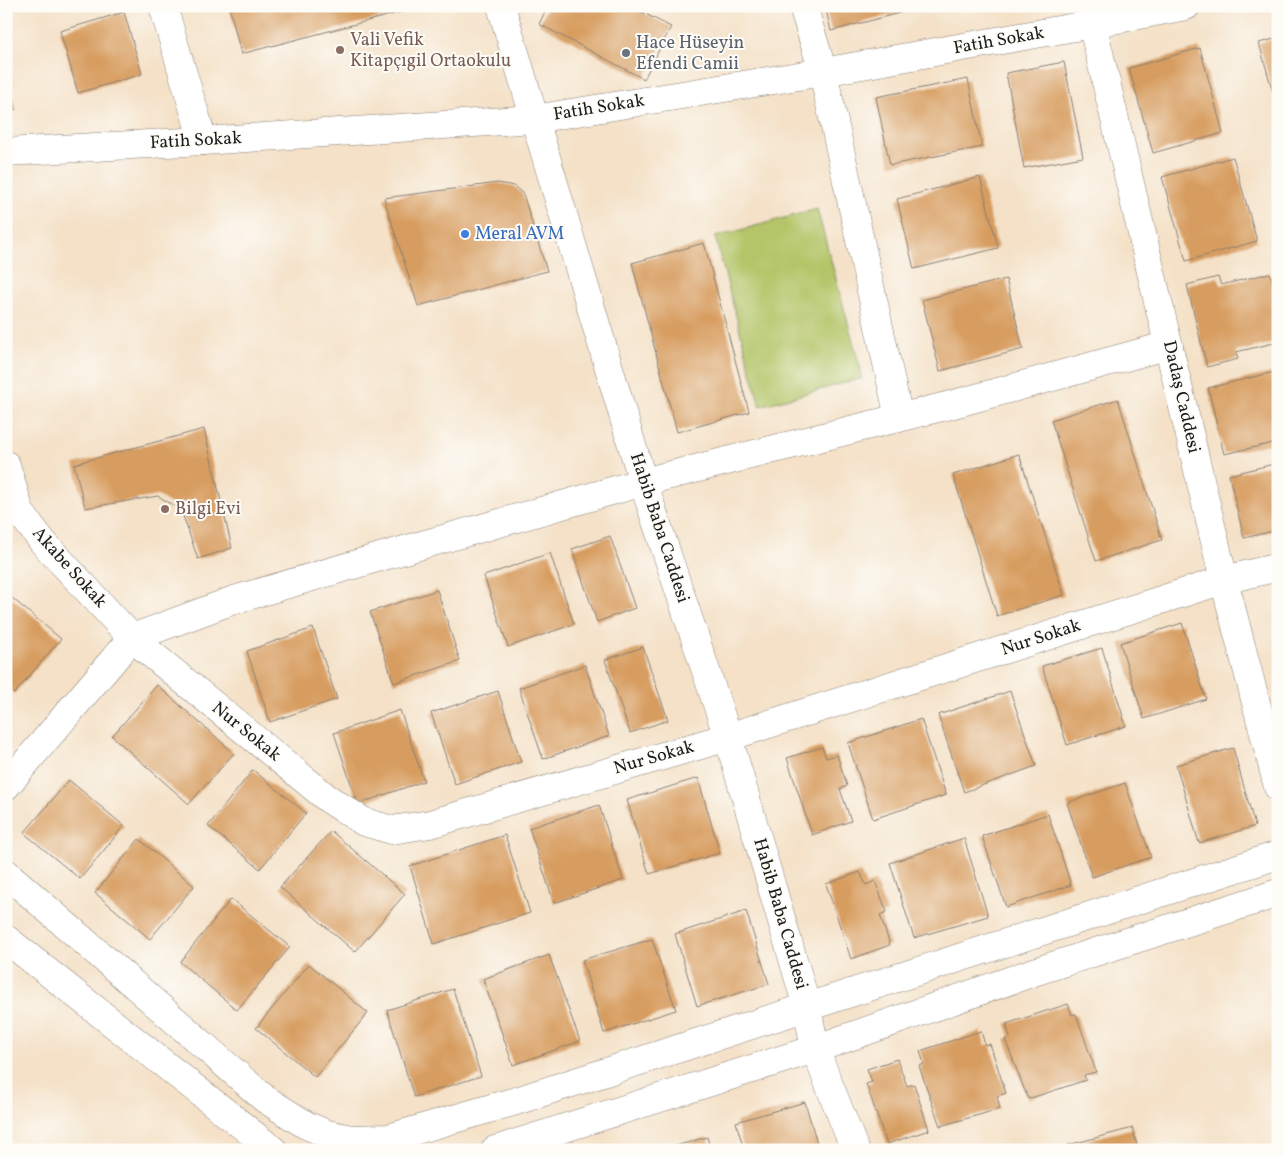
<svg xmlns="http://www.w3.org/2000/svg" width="1284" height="1156" viewBox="0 0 1284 1156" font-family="Vollkorn,serif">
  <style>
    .green { fill: #b3c568; stroke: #687042 }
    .building { fill: #d79c5f }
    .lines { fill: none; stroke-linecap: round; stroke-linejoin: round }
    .minor-casing { stroke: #887e72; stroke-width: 29 }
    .tertiary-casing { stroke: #887e72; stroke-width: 29 }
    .minor { stroke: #fff; stroke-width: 28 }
    .tertiary { stroke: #fff; stroke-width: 28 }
    .education-dot { fill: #8d6e63; stroke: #fdfcf7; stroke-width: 2 }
    .worship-dot { fill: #6b7280; stroke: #fdfcf7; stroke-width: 2 }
    .shop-dot { fill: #3f7fe0; stroke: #fdfcf7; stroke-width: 2 }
    .labels { text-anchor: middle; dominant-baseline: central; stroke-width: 4; stroke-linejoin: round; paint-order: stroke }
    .education-label { font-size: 18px; fill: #785e54; stroke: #fdfcf7; text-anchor: start }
    .street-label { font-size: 18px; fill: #1c1c1c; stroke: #fdfcf7 }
    .worship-label { font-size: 18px; fill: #5b616d; stroke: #fdfcf7; text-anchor: start }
    .shop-label { font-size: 18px; fill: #366cbe; stroke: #fdfcf7; text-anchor: start }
  </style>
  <rect width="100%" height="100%" fill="#fdfcf7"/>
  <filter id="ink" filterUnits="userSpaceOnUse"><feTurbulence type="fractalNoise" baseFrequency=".02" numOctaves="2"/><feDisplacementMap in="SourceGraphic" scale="10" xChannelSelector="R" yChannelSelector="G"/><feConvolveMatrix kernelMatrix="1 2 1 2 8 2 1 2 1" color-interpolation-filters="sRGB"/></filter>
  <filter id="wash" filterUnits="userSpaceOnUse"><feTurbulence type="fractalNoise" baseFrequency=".0096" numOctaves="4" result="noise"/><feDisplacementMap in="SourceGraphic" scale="20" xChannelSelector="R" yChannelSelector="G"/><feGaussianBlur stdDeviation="1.12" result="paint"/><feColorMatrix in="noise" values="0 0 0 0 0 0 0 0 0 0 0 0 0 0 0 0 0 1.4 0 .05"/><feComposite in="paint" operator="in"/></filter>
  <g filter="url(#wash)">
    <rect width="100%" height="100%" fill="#f4e1c7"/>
    <path class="green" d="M817,209L863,378L760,406L715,237Z"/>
    <g id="blocks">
      <g class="building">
        <path d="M229,6H421V7L241,54Z"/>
        <path d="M548,6H630L671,27L644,79L539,24Z"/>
        <path d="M825,6H901L903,12L831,31Z"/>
        <path d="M124,12L142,74L78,93L60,31Z"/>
        <path d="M1278,38V107H1277L1259,43Z"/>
        <path d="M1200,48L1223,133L1153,153L1129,68Z"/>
        <path d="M1064,62L1083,157L1024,168L1006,73Z"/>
        <path d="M6,78L16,109L6,111Z"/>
        <path d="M968,79L982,147L890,165L876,97Z"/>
        <path d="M1233,157L1257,241L1186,261L1162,177Z"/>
        <path d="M980,177L998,248L914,269L897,199Z"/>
        <path d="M498,183L514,186L523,194L547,271L418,306L384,198Z"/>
        <path d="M704,243L749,412L677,432L632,263Z"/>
        <path d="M1270,273L1278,304V342L1236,352L1238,359L1207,367L1187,285L1218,277L1221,285Z"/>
        <path d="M1006,279L1023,349L940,371L922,300Z"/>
        <path d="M1278,371V442L1224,454L1208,388Z"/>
        <path d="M1118,399L1162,540L1096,561L1051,420Z"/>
        <path d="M204,429L232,548L198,559L181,510L158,496L85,508L74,464Z"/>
        <path d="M1019,454L1064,595L997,616L953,475Z"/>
        <path d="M1278,463V530L1244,538L1229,475Z"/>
        <path d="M610,536L635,608L597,622L572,549Z"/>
        <path d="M550,553L574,624L508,647L484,576Z"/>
        <path d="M437,590L460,661L394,683L370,612Z"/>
        <path d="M6,593L61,639L14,694L6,687Z"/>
        <path d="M1182,623L1206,699L1144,719L1120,643Z"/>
        <path d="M313,628L337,699L270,722L247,651Z"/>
        <path d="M643,647L668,720L630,733L605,660Z"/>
        <path d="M1102,648L1126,726L1067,745L1042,666Z"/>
        <path d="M585,665L609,736L543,759L519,688Z"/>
        <path d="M157,685L234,753L189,804L112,736Z"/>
        <path d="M498,691L521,762L455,784L431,713Z"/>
        <path d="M1010,691L1036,766L964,792L938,715Z"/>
        <path d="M400,710L424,781L358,804L334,733Z"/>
        <path d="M921,719L946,795L873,819L848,743Z"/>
        <path d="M822,747L826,758L837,755L847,786L840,789L851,821L812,835L787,758Z"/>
        <path d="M1233,748L1255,826L1199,843L1176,765Z"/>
        <path d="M253,770L306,813L260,869L208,826Z"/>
        <path d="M698,778L720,853L649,874L627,800Z"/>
        <path d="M69,780L124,826L80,879L24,833Z"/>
        <path d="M1125,783L1151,857L1092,877L1067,803Z"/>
        <path d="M599,805L623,880L554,903L529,828Z"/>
        <path d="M1048,814L1071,885L1006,907L982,836Z"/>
        <path d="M331,831L405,894L355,952L280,887Z"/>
        <path d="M505,835L530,913L434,944L410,866Z"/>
        <path d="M964,838L988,916L914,938L890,863Z"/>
        <path d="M139,839L194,886L150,939L95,893Z"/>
        <path d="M860,872L866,885L875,881L887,912L880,915L890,945L851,959L826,884Z"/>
        <path d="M231,899L290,947L237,1010L180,962Z"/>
        <path d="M746,911L769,984L697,1006L675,934Z"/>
        <path d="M652,939L676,1010L604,1033L582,960Z"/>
        <path d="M549,955L580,1041L513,1065L483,979Z"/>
        <path d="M309,964L368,1013L315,1077L256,1028Z"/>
        <path d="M453,989L481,1076L414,1097L387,1010Z"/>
        <path d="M1068,1004L1072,1015L1076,1014L1096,1072L1084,1075L1086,1080L1028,1099L1005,1039L1010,1037L1006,1024Z"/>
        <path d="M981,1031L985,1045L990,1044L1006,1093L997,1096L1000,1109L940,1126L919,1066L924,1064L920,1051Z"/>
        <path d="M897,1059L907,1086L914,1084L929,1130L887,1144L866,1084L872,1082L867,1069Z"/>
        <path d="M805,1102L819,1150H744L736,1122Z"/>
        <path d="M1133,1128L1138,1150H1069L1068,1145Z"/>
        <path d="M707,1137L711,1150H665V1149Z"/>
      </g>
    </g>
  </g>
  <g filter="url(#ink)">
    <use href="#blocks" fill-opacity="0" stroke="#887e72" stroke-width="1"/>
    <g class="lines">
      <g class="minor-casing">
        <g id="minor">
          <path d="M163,6L203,141"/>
          <path d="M803,6L823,72L899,418"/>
          <path d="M6,152L203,141L534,119L823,72L1092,24L1186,6"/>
          <path d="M6,465L20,512L43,542L132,638L327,798L364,822L392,830L430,824L728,737L1224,580L1278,567"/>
          <path d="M6,786L132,638L231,601L387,555L643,482L954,404L1169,345"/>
          <path d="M815,1049L855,1150"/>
        </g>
      </g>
      <g class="tertiary-casing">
        <g id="tertiary">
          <path d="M501,6L643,482L728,737L807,1007L815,1049"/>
          <path d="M1088,6L1224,580L1278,787"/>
          <path d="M6,873L265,1099L306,1125L327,1134L351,1139L389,1138L516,1101L1278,855"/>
          <path d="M6,939L273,1150"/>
          <path d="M495,1150L815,1049L1034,972L1278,893"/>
        </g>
      </g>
      <use href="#minor" class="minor"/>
      <use href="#tertiary" class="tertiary"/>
    </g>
  </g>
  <g class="education-dot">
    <circle cx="340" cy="50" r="5"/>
    <circle cx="165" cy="509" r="5"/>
  </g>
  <circle class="worship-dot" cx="626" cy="53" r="5"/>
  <circle class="shop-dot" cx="465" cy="234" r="5"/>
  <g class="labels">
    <g class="education-label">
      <text x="350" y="40">Vali Vefik<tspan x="350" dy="21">Kitapçıgil Ortaokulu</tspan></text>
      <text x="175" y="509">Bilgi Evi</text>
    </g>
    <g class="street-label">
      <text transform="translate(999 41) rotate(-10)">Fatih Sokak</text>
      <text transform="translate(599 108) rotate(-9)">Fatih Sokak</text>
      <text transform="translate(196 141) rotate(-3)">Fatih Sokak</text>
      <text transform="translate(1181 397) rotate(77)">Dadaş Caddesi</text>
      <text transform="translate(659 528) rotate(72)">Habib Baba Caddesi</text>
      <text transform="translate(69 568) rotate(48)">Akabe Sokak</text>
      <text transform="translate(1041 638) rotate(-18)">Nur Sokak</text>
      <text transform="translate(246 732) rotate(39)">Nur Sokak</text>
      <text transform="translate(654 758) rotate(-16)">Nur Sokak</text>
      <text transform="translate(780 914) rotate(74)">Habib Baba Caddesi</text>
    </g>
    <g class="worship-label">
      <text x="636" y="43">Hace Hüseyin<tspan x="636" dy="21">Efendi Camii</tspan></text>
    </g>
    <g class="shop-label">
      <text x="475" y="234">Meral AVM</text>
    </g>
  </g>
  <rect width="1284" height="1156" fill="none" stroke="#fdfcf7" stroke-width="25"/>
</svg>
